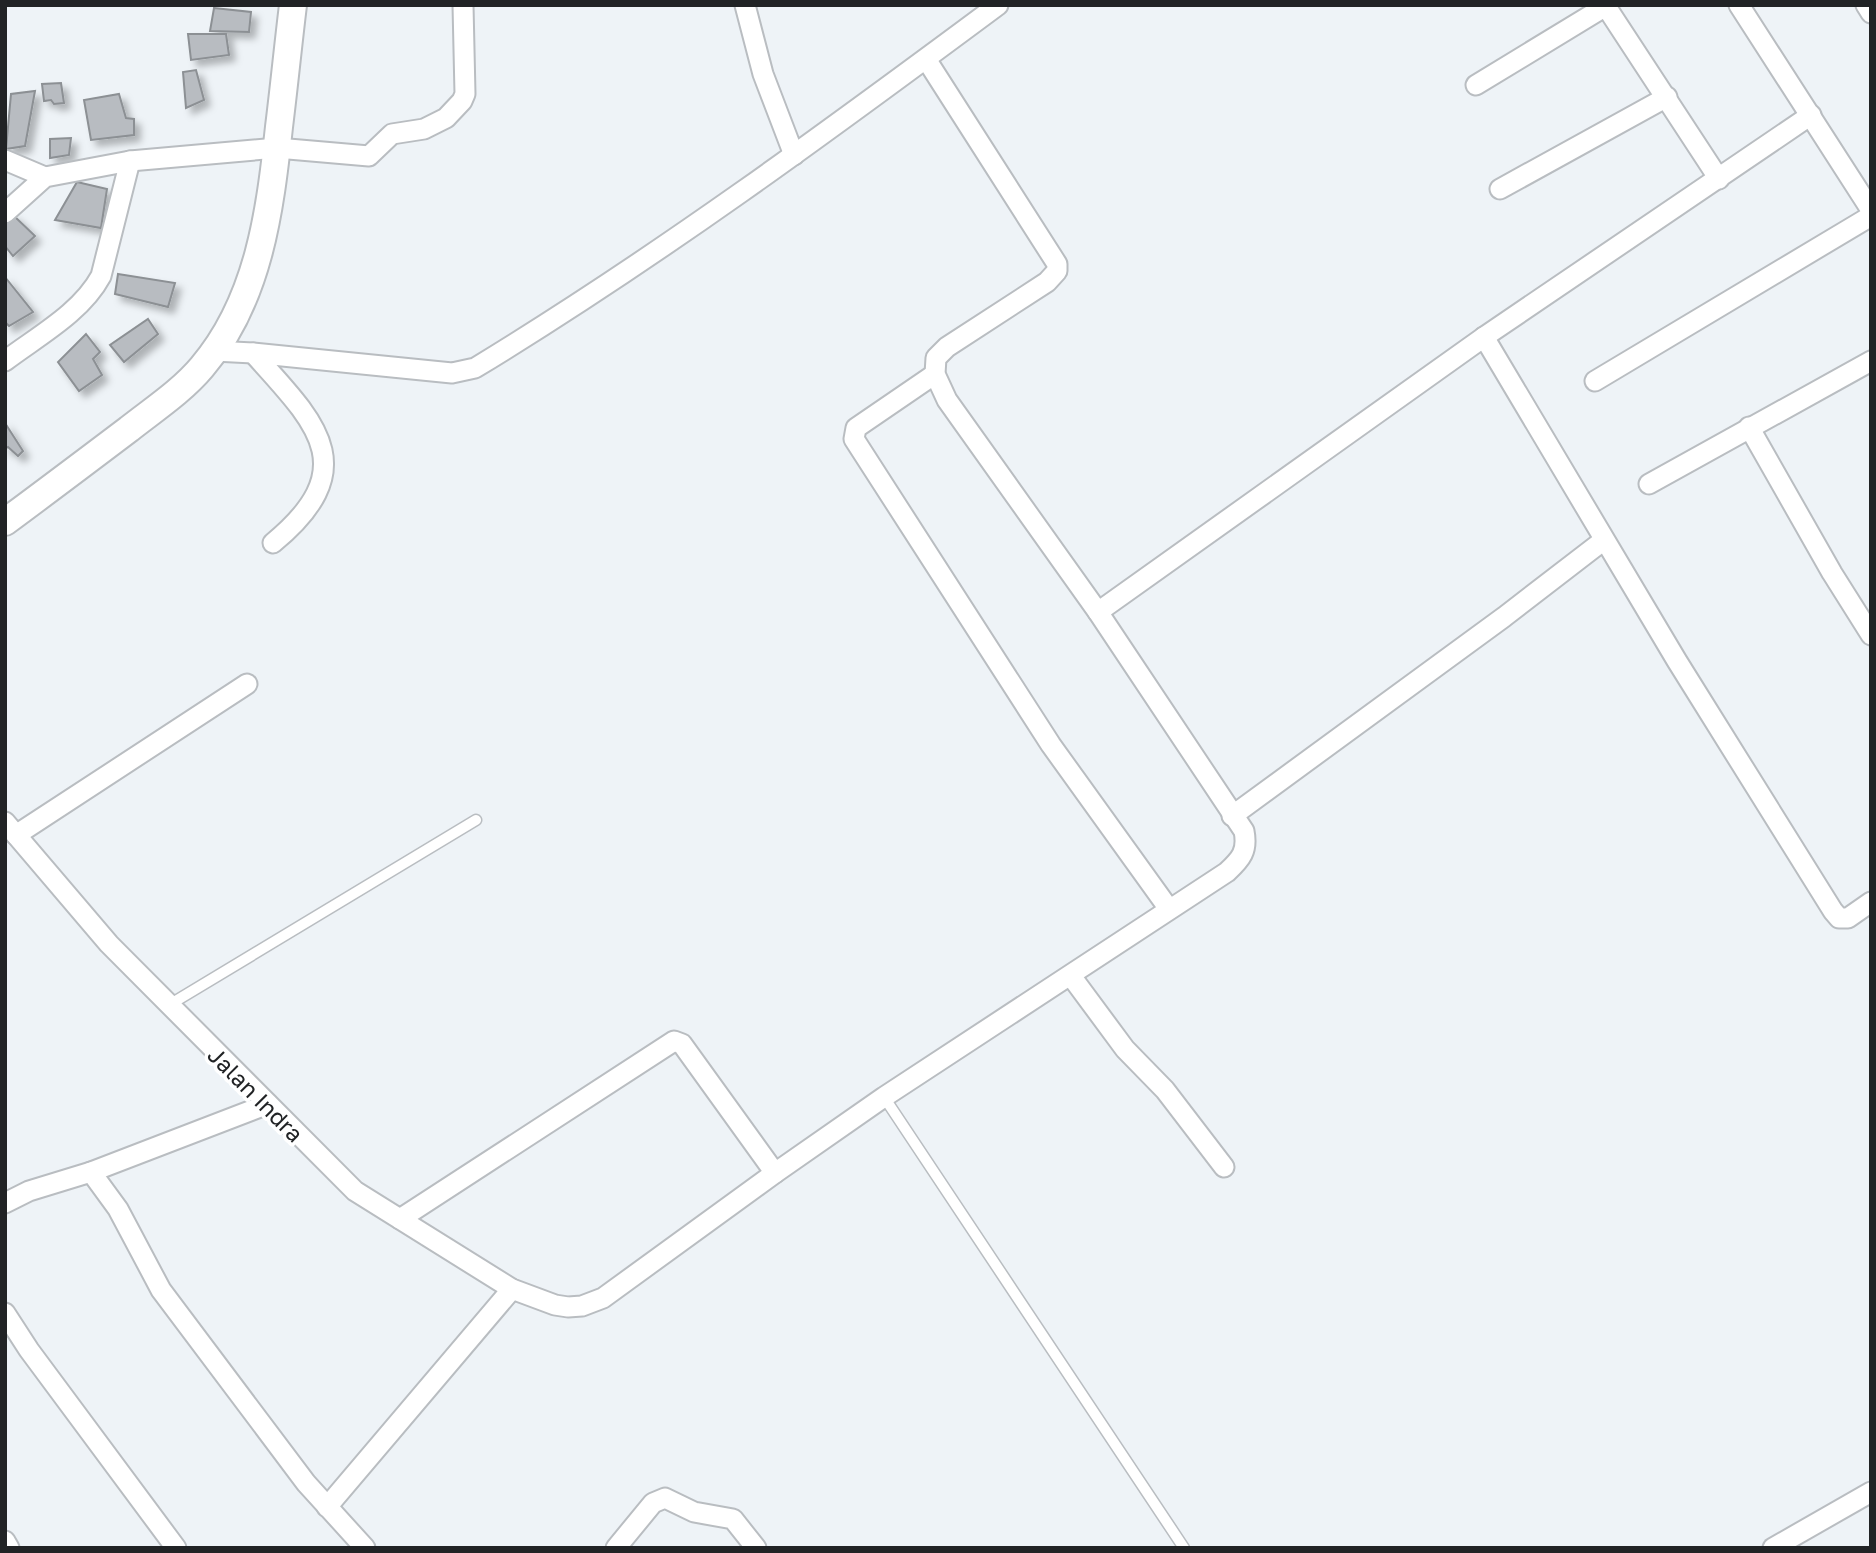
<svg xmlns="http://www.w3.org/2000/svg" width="1876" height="1553" viewBox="0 0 1876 1553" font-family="'Golos Text',sans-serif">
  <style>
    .building { fill: #b8bcc1; stroke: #8c9094; stroke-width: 2; filter: url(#shadow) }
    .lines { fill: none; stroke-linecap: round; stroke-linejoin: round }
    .service-casing { stroke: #b9bdc1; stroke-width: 13 }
    .minor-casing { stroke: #b9bdc1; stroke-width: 23 }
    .secondary-casing { stroke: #b9bdc1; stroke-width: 30 }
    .service { stroke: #fff; stroke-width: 10 }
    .minor { stroke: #fff; stroke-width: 19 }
    .secondary { stroke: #fff; stroke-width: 26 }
    .labels { text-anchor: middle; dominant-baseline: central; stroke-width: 7; stroke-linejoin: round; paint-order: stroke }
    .street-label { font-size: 23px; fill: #212325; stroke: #fff }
  </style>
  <defs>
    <filter id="shadow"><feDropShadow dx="6" dy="6" stdDeviation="3.5" flood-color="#0004"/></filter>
  </defs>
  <rect width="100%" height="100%" fill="#eef3f7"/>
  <g class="building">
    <path d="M214,8L251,12L249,32L210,31Z"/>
    <path d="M188,34H226L229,55L191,60Z"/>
    <path d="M196,70L204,100L186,108L183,72Z"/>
    <path d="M61,83L64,103L54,104L51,100L44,101L42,84Z"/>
    <path d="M35,91L25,146L6,149L11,94Z"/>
    <path d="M119,94L126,118L134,119V135L91,140L84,100Z"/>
    <path d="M71,138L69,155L50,158V139Z"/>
    <path d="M77,182L107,189L101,228L55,220Z"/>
    <path d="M12,214L35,236L13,256L5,246V220Z"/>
    <path d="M118,274L175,283L168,307L115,294Z"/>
    <path d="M5,277L33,312L9,326L5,322Z"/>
    <path d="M148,319L158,334L124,362L110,345Z"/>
    <path d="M86,334L100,352L93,359L102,375L79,391L58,362Z"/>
    <path d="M5,423L23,451L18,456L8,447L5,449Z"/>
  </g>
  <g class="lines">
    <g class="service-casing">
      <g id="service">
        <path d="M169,1005L476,820"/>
        <path d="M884,1097L1184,1548"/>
      </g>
    </g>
    <g class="minor-casing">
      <g id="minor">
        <path d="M745,5L763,74L794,155"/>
        <path d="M1605,5L1719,179"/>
        <path d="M1739,5L1871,210"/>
        <path d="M1866,5L1871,13"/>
        <path d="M1476,85L1606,6"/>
        <path d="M5,160L45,177"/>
        <path d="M1500,189L1667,97"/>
        <path d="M5,213L45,177L130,161L277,148L369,156L392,134L424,129L446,118L462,101L465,94L463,5"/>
        <path d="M1484,337L1677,661L1833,911L1839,918H1848L1871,902"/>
        <path d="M214,351L253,353L452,373L475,368C656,258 827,132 998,5"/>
        <path d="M253,353C315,422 365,467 273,543"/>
        <path d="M5,361C38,336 81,313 101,276L130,161"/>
        <path d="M935,374L856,428L854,439L1051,745L1169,909"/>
        <path d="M1595,381L1871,216"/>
        <path d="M1749,427L1832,573L1871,635"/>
        <path d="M1649,484L1871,361"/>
        <path d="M1098,612L1484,337L1811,115"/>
        <path d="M1232,816L1504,617L1604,540"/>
        <path d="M5,822L109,944L355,1191L512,1289L555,1305L568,1307L582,1306L603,1298L775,1173L884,1097L1227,872C1241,859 1248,851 1244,831L1098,612L947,400L935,374L936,358L947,347L1047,282L1057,271V264L926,59"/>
        <path d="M16,835L247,684"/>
        <path d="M1071,976L1125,1049L1165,1090L1224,1167"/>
        <path d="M91,1172L118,1209L161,1290L306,1483L365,1548"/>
        <path d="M5,1203L29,1191L91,1172L268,1104"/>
        <path d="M400,1219L674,1041L682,1044L775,1173"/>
        <path d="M5,1313L29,1350L176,1548"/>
        <path d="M327,1507L512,1289"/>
        <path d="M5,1541L9,1548"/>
        <path d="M616,1548L653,1503L665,1498L694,1512L733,1519L756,1548"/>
        <path d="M1773,1548L1871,1492"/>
      </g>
    </g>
    <g class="secondary-casing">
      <path id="secondary" d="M5,522C47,491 88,460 129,429C153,410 182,391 202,367C259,300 270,211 279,127C284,87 288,46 293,5"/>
    </g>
    <use href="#service" class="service"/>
    <use href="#minor" class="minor"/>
    <use href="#secondary" class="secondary"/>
  </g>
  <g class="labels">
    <g class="street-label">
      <text transform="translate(256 1094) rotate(45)">Jalan Indra</text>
    </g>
  </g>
  <rect width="1876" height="1553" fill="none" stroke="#212325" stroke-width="14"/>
</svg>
